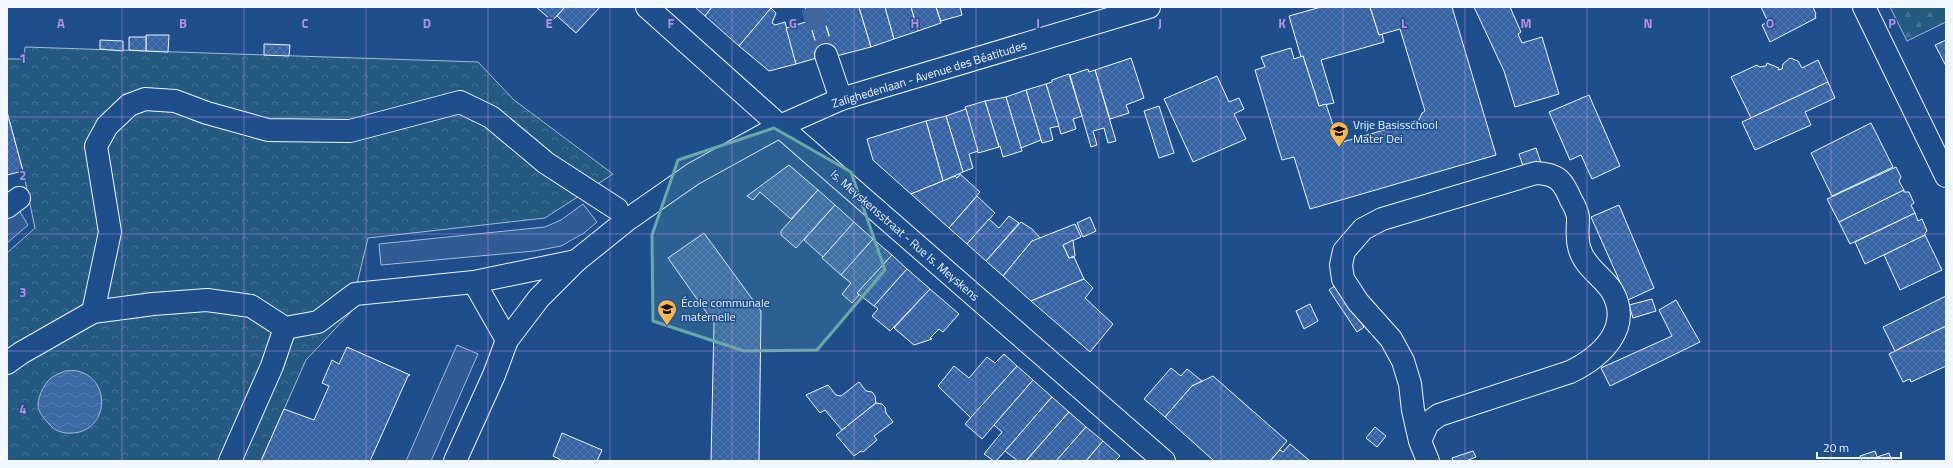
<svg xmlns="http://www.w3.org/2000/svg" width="1953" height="468" viewBox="0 0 1953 468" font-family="'Titillium Web',sans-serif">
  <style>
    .forest { fill: url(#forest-firs); stroke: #a8bbd7 }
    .park { fill: url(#park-crowns); stroke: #a8bbd7 }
    .parking { fill: #305b95; stroke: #a8bbd7 }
    .water { fill: url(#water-waves); stroke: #a8bbd7 }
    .building { fill: url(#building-cross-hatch); stroke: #f2f6ff }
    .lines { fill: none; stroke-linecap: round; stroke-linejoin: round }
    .minor-tunnel { stroke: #3f679d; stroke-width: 22; stroke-dasharray: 22 11; stroke-linecap: butt }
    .minor-casing { stroke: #f2f6ff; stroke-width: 24 }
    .minor { stroke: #1f4e8c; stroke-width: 22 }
    .marked { fill: #6aa9a8; fill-opacity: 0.2; stroke: #6aa9a8; stroke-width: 3; stroke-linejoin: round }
    .grid { fill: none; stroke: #b691df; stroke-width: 1; stroke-opacity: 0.55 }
    .labels { text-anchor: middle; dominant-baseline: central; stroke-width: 3; stroke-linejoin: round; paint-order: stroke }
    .street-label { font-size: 12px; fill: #f2f6ff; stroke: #1f4e8c }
    .poi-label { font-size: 12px; fill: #f2f6ff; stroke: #1f4e8c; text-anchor: start }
    .grid-label { font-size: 13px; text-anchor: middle; font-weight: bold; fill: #b691df; stroke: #1f4e8c; stroke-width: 3; stroke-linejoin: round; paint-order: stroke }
  </style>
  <defs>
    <pattern id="forest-firs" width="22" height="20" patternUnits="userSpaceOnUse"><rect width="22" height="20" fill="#245a82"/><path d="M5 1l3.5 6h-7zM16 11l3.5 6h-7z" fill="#447295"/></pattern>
    <pattern id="park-crowns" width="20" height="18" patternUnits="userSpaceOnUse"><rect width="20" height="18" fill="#245a82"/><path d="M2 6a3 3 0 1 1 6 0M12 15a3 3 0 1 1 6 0" fill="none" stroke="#447295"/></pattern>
    <pattern id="water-waves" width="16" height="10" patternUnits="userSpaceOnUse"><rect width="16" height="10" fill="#3b69a3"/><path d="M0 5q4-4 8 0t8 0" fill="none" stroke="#587fb1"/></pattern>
    <pattern id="building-cross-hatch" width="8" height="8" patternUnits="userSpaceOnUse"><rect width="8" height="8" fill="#3563a3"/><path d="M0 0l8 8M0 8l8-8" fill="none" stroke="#537ab1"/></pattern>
  </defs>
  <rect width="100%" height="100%" fill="#1f4e8c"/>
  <path class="forest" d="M1890,7H1946V22L1907,41Z"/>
  <path class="park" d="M25,47L478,62L514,100L613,174L545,218L368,238L350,313L306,360L261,461H7V253L35,228L23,171L7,112V59H24Z"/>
  <g class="parking">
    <path d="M7,191L28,225L7,243Z"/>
    <path d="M583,204L597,222L584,233L561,246L534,251L381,265L379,244L545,227L561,220Z"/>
    <path d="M457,345L478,354L431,461H406Z"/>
  </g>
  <path class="water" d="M65,371C69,371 74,370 77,371C112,378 109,432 72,433C64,434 55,431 50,425C45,420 38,412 38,405C38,395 46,380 54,376C57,374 61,373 65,371Z"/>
  <g class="building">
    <path d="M536,7H565L552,21Z"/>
    <path d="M565,7H600L576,33L557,16Z"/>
    <path d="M695,7H712L705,16Z"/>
    <path d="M712,7H772L739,46L705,16Z"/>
    <path d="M805,7H820L834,52L820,57Z"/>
    <path d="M820,7H859L871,47L836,56Z"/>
    <path d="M859,7H885L894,39L871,47Z"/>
    <path d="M885,7H911L918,31L894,39Z"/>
    <path d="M911,7H936L941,23L918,31Z"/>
    <path d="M936,7H960L962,15L941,21Z"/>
    <path d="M1321,7H1370L1379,35L1382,34L1384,42L1321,60L1334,103L1319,106L1303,56L1301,57L1289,16Z"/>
    <path d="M1370,7H1452L1496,155L1310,209L1294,157L1282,160L1255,70L1265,67L1261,57L1291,48L1294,59L1303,56L1319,106L1326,104L1339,143L1419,120L1422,113L1425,111L1400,29L1379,35Z"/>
    <path d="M1474,7H1510L1521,32L1518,34L1522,43L1542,37L1559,94L1515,107L1504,71Z"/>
    <path d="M1761,7H1813L1816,14L1815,15L1816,18L1770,42L1762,25L1768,22Z"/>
    <path d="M771,8L776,13L772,23L775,25L785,22L796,64L769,71L739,46Z"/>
    <path d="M809,21L820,57L796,64L786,28Z"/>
    <path d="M146,35H169L168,52L146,51Z"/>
    <path d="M129,37H146V51L129,50Z"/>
    <path d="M100,40L123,41V51L100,49Z"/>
    <path d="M1946,40V66L1935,45Z"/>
    <path d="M264,44L290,45L289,56L264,55Z"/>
    <path d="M1131,58L1144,98L1126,105L1129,113L1110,119L1095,70Z"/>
    <path d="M1790,58L1798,61L1802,68L1818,60L1828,82L1751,118L1731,77L1757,65L1759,67L1766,66L1767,63L1779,68L1778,70L1782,69L1783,64Z"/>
    <path d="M1088,69L1089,72L1095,70L1116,141L1108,143L1104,128L1093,131L1097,145L1091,147L1070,75Z"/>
    <path d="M1069,74L1082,116L1073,119L1076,129L1061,134L1046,84L1052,82V80Z"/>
    <path d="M1217,76L1229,102L1239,98L1244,109L1234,114L1246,139L1193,162L1164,99Z"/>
    <path d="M1828,82L1835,98L1805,112L1811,125L1755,150L1742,122Z"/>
    <path d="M1046,84L1059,126L1050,128L1053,140L1042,143L1026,90Z"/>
    <path d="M1026,90L1041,140L1021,148L1006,97Z"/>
    <path d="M1589,95L1620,166L1592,179L1581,155L1570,160L1549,112Z"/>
    <path d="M1006,97L1022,151L1003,157L1000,146L999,147L985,101Z"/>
    <path d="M985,101L999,147L978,153L965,107Z"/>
    <path d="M1159,106L1174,153L1159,158L1144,111Z"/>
    <path d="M966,109L978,151L969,154L973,168L963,172L946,116Z"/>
    <path d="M7,112L23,171L7,175Z"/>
    <path d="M946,116L963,172L943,181L926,121Z"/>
    <path d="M926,121L943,181L911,194L873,160L867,139Z"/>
    <path d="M1871,123L1893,167L1832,196L1811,153Z"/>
    <path d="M1536,148L1542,166L1525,172L1519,154Z"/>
    <path d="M789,165L818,190L791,219L760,192L753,200L747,196Z"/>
    <path d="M1896,167L1901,177L1899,181L1904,190L1839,222L1827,199Z"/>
    <path d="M960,174L980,192L949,228L911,194L955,176L957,178Z"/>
    <path d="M818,190L835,205L796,248L781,235V231Z"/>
    <path d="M1904,190V192H1909L1914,203L1911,205L1915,213L1850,244L1839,222Z"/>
    <path d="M977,196L995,213L967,244L949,228Z"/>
    <path d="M835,205L854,222L823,257L804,240Z"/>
    <path d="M1619,205L1654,288L1628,300L1591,217Z"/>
    <path d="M1915,213L1918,221L1922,219L1927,231L1925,233V235L1865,264L1855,242Z"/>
    <path d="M1009,216L1019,223L986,261L967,244L989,219L999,228Z"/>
    <path d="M1090,217L1096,231L1083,237L1077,223Z"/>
    <path d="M854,222L873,239L841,275L822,258Z"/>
    <path d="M1021,222L1032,229L1041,239L1032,241L1003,276L986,261Z"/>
    <path d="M1075,224L1081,237L1063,245L1069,258L1074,257L1084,279L1031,301L1003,276L1032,241Z"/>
    <path d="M704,233L761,311L759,461H711L714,323L668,258Z"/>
    <path d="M1925,235L1942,270L1900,290L1884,255Z"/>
    <path d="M873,239L892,255L857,293L859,295L852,303L842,294L851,283L841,275Z"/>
    <path d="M1073,240L1075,256L1069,258L1063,245Z"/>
    <path d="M892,255L907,269L874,306L857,293Z"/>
    <path d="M907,269L930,289L890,331L872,316L878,309L874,306Z"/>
    <path d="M1084,279L1093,288L1085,298L1113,324L1090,352L1031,301Z"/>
    <path d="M1336,285L1364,327L1357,332L1329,290Z"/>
    <path d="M930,289L959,314L943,332L939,329L930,338L932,339L914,345L894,328Z"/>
    <path d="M1946,296V326L1895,351L1883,327Z"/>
    <path d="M1652,299L1656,311L1633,318L1629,305Z"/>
    <path d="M1676,300L1700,342L1610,386L1601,368L1672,336L1659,310Z"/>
    <path d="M1310,304L1318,321L1304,329L1296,311Z"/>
    <path d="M1946,326V366L1911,382L1910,379L1903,382L1889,354Z"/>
    <path d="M347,347L410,375L408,376L370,461H261L284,409L314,420L329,386L322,383L332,360L339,364Z"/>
    <path d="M1004,354L1017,366L971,418L938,386L954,366L969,378L987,357L995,363Z"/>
    <path d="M1017,366L1033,380L982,439L965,424Z"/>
    <path d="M1171,368L1181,376L1187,369L1202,381L1192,386L1165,417L1144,399Z"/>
    <path d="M1213,376L1287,441L1270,461H1214L1165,417L1192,386Z"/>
    <path d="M1033,380L1052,397L1005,451L996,461H994L984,454L1002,432L994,425Z"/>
    <path d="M859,382L866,391L872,392L875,396L876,403L842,430L825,410L820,413L806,395L828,385L836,395L841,396Z"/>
    <path d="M1052,397L1069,412L1029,457L1026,461H1018L1005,451Z"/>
    <path d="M876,403L882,404L885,407L886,413L893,422L874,436L877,440L863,452L861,451L854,456L836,435Z"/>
    <path d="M1069,412L1086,427L1056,461H1026Z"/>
    <path d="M1086,427L1103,441L1086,461H1056Z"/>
    <path d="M1375,427L1386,436L1377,447L1366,438Z"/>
    <path d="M562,433L602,450L597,461H563L553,456Z"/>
    <path d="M1103,441L1120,456L1115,461H1086Z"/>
    <path d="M1290,444L1310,461H1270L1280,450L1283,452Z"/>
    <path d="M1473,451L1476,457L1466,461H1453L1452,458Z"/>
    <path d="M1875,451L1877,457L1889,453L1892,461H1862L1860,456Z"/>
  </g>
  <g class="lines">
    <path class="minor-tunnel" d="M812,7L826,55"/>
    <g class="minor-casing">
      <g id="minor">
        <path d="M647,7L780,126L1164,461"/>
        <path d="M1864,7L1946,176"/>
        <path d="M826,55L841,99"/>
        <path d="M7,207L19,198"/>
        <path d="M474,282L576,261"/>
        <path d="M93,312L110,232L96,146L107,126L129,105L145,99L175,101L207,113L268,130L350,131L460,102L491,117L546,163L617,209"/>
        <path d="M7,363L21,353L93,312L153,304L207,300L251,306L285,328L318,322L355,294L474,282L507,340"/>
        <path d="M1420,441L1428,423L1439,415L1570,372C1601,357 1633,328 1612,291C1603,277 1585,267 1580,250C1576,240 1578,228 1578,217C1577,211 1574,205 1571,200C1563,181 1558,174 1536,173L1382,219L1363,229L1344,251L1341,265L1343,279L1358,302L1391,339L1403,361L1410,384L1413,410L1420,441L1428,461"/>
        <path d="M230,461L272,366L285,328"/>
        <path d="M455,461L494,375L507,340L539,298L576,261L627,220L693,174L780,126L841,99L1149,7"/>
      </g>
    </g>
    <use href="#minor" class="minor"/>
  </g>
  <path class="marked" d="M774,128L851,172L885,270L817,350L744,351L653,321L652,235L678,160Z"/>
  <path class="grid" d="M122,7V461M244,7V461M366,7V461M488,7V461M610,7V461M732,7V461M854,7V461M976,7V461M1099,7V461M1221,7V461M1343,7V461M1465,7V461M1587,7V461M1709,7V461M1831,7V461M7,117H1946M7,234H1946M7,351H1946"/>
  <defs>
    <g id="school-pin" transform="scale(1)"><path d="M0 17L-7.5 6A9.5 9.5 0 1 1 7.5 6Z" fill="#ffb74d" stroke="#1f4e8c"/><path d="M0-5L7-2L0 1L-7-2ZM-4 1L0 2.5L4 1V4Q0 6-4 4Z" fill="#111"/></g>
  </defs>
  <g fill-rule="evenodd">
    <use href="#school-pin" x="1339" y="131"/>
    <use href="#school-pin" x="667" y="309"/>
  </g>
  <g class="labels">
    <g class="street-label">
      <text transform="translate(929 74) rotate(-17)">Zalighedenlaan - Avenue des Béatitudes</text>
      <text transform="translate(905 235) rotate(41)">Is. Meyskensstraat - Rue Is. Meyskens</text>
    </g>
    <g class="poi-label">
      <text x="1353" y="124">Vrije Basisschool<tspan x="1353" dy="14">Mater Dei</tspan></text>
      <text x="681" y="302">École communale<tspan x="681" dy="14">maternelle</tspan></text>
    </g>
  </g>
  <g class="grid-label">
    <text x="61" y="28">A</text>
    <text x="183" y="28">B</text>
    <text x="305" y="28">C</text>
    <text x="427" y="28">D</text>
    <text x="549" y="28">E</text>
    <text x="671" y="28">F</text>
    <text x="793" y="28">G</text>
    <text x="915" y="28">H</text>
    <text x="1038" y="28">I</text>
    <text x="1160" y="28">J</text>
    <text x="1282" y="28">K</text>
    <text x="1404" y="28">L</text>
    <text x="1526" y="28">M</text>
    <text x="1648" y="28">N</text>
    <text x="1770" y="28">O</text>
    <text x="1892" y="28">P</text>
    <text x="23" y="63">1</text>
    <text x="23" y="180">2</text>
    <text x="23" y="297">3</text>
    <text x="23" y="414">4</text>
  </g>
  <rect width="1953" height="468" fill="none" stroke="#f2f6ff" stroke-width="16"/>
  <path d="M1817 452v6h84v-6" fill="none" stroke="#f2f6ff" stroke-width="2"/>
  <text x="1823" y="452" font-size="12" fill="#f2f6ff" stroke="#1f4e8c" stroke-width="3" paint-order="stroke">20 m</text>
</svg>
